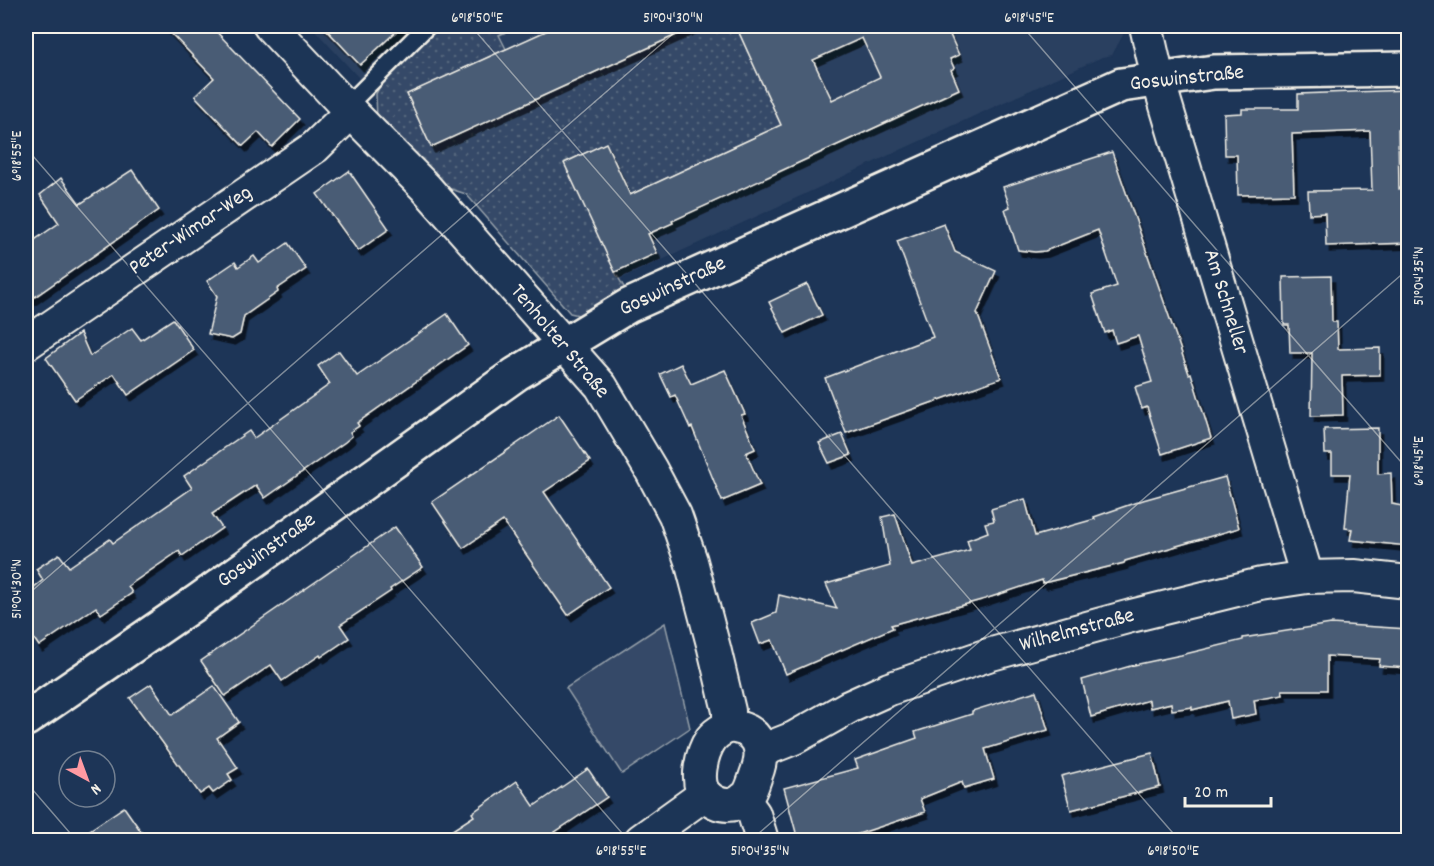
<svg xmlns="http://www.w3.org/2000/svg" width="1434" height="866" viewBox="0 0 1434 866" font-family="Dekko,sans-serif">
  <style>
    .built { fill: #2a4060 }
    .grass { fill: url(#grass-dots); stroke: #949ea8; stroke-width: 1.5 }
    .park { fill: #354a67; stroke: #949ea8; stroke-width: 1.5 }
    .building { fill: #485b74; stroke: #f4f1e8; stroke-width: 1.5; fill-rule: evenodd; filter: url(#shadow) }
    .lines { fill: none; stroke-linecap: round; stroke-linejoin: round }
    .lane-casing { stroke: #f4f1e8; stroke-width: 21 }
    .street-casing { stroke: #f4f1e8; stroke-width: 36 }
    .secondary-casing { stroke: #f4f1e8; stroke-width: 38 }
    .lane { stroke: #1d3557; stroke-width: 16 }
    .street { stroke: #1d3557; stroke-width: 32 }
    .secondary { stroke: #1d3557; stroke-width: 33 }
    .ticks { fill: none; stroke: #f4f1e8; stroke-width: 1.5; stroke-opacity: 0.45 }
    .labels { text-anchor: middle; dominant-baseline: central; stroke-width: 4.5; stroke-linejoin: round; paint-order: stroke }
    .street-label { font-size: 22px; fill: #f4f1e8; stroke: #1d3557 }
    .neatline { fill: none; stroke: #f4f1e8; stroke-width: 2 }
    .ticks-label { font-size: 15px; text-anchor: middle; fill: #f4f1e8 }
  </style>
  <defs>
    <pattern id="grass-dots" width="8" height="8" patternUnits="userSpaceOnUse" patternTransform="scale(1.5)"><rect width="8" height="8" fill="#354a67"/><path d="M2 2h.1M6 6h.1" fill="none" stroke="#53657d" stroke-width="1.8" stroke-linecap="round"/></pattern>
    <filter id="shadow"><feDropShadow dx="3.5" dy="6" stdDeviation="0" flood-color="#0009"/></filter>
  </defs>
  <rect width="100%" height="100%" fill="#1d3557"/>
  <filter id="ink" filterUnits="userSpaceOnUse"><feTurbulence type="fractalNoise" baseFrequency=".0167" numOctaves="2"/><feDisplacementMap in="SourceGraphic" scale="12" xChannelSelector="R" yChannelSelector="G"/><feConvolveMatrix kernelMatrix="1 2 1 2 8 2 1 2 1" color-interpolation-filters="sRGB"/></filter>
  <g filter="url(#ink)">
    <path class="built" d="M311,26H1122L1124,33L1112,55L1102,57L573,301L561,297Z"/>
    <path class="grass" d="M440,26H521L499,35L506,49L407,94L431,147L696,26H736L781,125L630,195L606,144L565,162L615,272L628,294L583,316L570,313L466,194L426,181L377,120L376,94L384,78Z"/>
    <path class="park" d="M665,623L690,728L622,774L566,688Z"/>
    <g class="building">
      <path d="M164,26H211L300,119L272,147L258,132L243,146L195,96L214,78Z"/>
      <path d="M323,26H402L360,65Z"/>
      <path d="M557,26H696L431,147L407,94Z"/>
      <path d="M736,26H946L959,55L950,59L954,68L951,70L959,89L672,221L673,223L648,234L657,253L615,272L564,163L606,143L630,195L781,125ZM862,38L880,77L832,100L813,60Z"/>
      <path d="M1408,90V130H1398L1399,189H1408V243L1326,246L1325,213L1309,214L1308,191L1372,190L1370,131L1292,134L1294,194L1238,195L1237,155H1225L1224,114L1242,113V109H1298V94Z"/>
      <path d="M1112,152L1189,374L1191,373L1211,438L1162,454L1147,407L1142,409L1135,387L1152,382L1138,336L1116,343L1112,330L1105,333L1092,294L1117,286L1098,230L1045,251L1035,252L1018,250L1005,209L1010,207L1003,187Z"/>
      <path d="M132,170L159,210L26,303V246L59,223L40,195L61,178L80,204Z"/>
      <path d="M349,171L389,229L358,251L317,194Z"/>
      <path d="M944,224L955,252L996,271L977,313L1001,378L846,433L825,378L933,337L897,241Z"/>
      <path d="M288,243L306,269L277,289L278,292L244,316L240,334L232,339L208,334L217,296L207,281L235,262L238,267L254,256L259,263Z"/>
      <path d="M1331,276L1332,322H1337L1338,349L1380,348V375L1342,376L1343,415L1311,416L1312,353H1290L1289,325H1284L1283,277Z"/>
      <path d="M807,284L822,315L785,333L769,302Z"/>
      <path d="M447,314L468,345L357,423L359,426L350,432L352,436L345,442L265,498L256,485L212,514L222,528L182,556L179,551L128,586L132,593L101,614L96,607L39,646L26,627V593L43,580L36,569L59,554L69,567L110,539L113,543L192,488L184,476L249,431L254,438L330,384L318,366L339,351L357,376Z"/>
      <path d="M173,319L194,350L128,395L114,374L75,400L46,358L80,333L90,356L132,328L141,340Z"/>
      <path d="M681,364L691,384L725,370L745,414L741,415L755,449L746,453L760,485L722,501L692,427L690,428L675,395L671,397L660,374Z"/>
      <path d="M559,415L590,461L544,492L609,587L568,615L503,521L463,548L432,502Z"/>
      <path d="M1378,428V474L1391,473L1392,504L1408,507V546L1350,540L1352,529L1345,528L1350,474H1332V454H1325L1324,429Z"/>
      <path d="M842,434L851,455L829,463L819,443Z"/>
      <path d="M1225,477L1239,528L1125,561L1124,563L1043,583L1042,580L985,599L891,625L893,628L786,674L772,640L760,644L752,623L776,613L779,595L837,609L826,584L890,566L882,517L895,514L912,566L970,550L967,540L988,532L985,523L994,521L991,509L1025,499L1035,536L1095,519L1094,517L1143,500Z"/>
      <path d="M395,527L423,567L390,589L391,591L340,625L349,638L321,657L320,655L282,681L271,665L225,696L201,661Z"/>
      <path d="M1331,624L1408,629V668L1379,666L1380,659L1327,656V690H1282L1283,695L1254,700L1256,714L1231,719L1228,701L1192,710V707L1172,710L1171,703L1150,708L1149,700L1091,717L1082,680L1134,665L1181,655L1243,640V638Z"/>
      <path d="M151,684L172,715L214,686L239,722L217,738L238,768L228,774L232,780L213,793L209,788L200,794L130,698Z"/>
      <path d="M1036,691L1048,730L985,749L994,779L964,788L962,782L920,799L925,812L840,840H798L784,788L858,768L855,760L917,738L915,732L972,714V711Z"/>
      <path d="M1152,753L1160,787L1071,810L1061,776Z"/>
      <path d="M588,769L607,797L543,840H437L474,816L472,813L517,781L534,806Z"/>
      <path d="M124,807L147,840H75Z"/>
    </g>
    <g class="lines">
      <g class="lane-casing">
        <path id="lane" d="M346,107L427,26"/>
      </g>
      <g class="street-casing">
        <g id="street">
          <path d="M270,26L351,112L426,188L601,386L651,470L675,515L691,561L714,648L729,711V726"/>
          <path d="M1146,26L1158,79L1307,577"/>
          <path d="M26,344L315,147L351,112"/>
          <path d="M729,726C760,729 766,749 756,775C754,781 752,788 749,793C739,809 718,808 706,795C694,783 702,752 711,739C716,732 722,730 729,726Z"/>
          <path d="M761,751L794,738L849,707L889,689L988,655L1131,616L1261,584L1307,577L1354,576L1408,582"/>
          <path d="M743,799L754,814L762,840"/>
          <path d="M641,840L705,794"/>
        </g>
      </g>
      <g class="secondary-casing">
        <path id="secondary" d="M26,719L198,601L516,374L628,306L1121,85L1214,72L1408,69"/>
      </g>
      <use href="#lane" class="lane"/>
      <use href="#street" class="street"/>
      <use href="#secondary" class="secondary"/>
    </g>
  </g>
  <path class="ticks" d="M471,26L1179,840M1022,26L1408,470M26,148L628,840M26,596L682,26M26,782L76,840M751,840L1408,269"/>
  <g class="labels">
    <g class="street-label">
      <text transform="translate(1187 79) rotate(-6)">Goswinstraße</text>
      <text transform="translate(191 231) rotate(-34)">Peter-Wimar-Weg</text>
      <text transform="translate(673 287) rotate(-25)">Goswinstraße</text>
      <text transform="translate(1225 302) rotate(73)">Am Schneller</text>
      <text transform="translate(559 342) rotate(50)">Tenholter Straße</text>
      <text transform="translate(267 551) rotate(-35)">Goswinstraße</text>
      <text transform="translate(1077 631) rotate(-15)">Wilhelmstraße</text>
    </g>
  </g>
  <rect width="1434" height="866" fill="none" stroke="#1d3557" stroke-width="66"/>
  <g transform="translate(87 779) rotate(139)"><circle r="28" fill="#1d3557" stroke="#738091" stroke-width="1.5"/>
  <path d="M0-4.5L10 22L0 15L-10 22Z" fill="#ff9aa2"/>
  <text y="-9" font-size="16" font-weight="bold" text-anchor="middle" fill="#f4f1e8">N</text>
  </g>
  <path d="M1185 797v9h86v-9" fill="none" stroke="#f4f1e8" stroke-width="3"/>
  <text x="1194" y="797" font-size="18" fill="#f4f1e8" stroke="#1d3557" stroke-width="4.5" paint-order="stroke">20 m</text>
  <rect x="33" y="33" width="1368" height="800" class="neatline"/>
  <g class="ticks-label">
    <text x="477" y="22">6°18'50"E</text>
    <text x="673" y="22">51°04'30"N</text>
    <text x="1029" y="22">6°18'45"E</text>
    <text transform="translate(16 156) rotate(-90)" y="5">6°18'55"E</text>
    <text transform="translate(1418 276) rotate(-90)" y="5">51°04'35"N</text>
    <text transform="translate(1418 461) rotate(-90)" y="5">6°18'45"E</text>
    <text transform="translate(16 589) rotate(-90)" y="5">51°04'30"N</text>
    <text x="621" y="855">6°18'55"E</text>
    <text x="760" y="855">51°04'35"N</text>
    <text x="1173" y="855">6°18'50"E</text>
  </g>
</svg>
